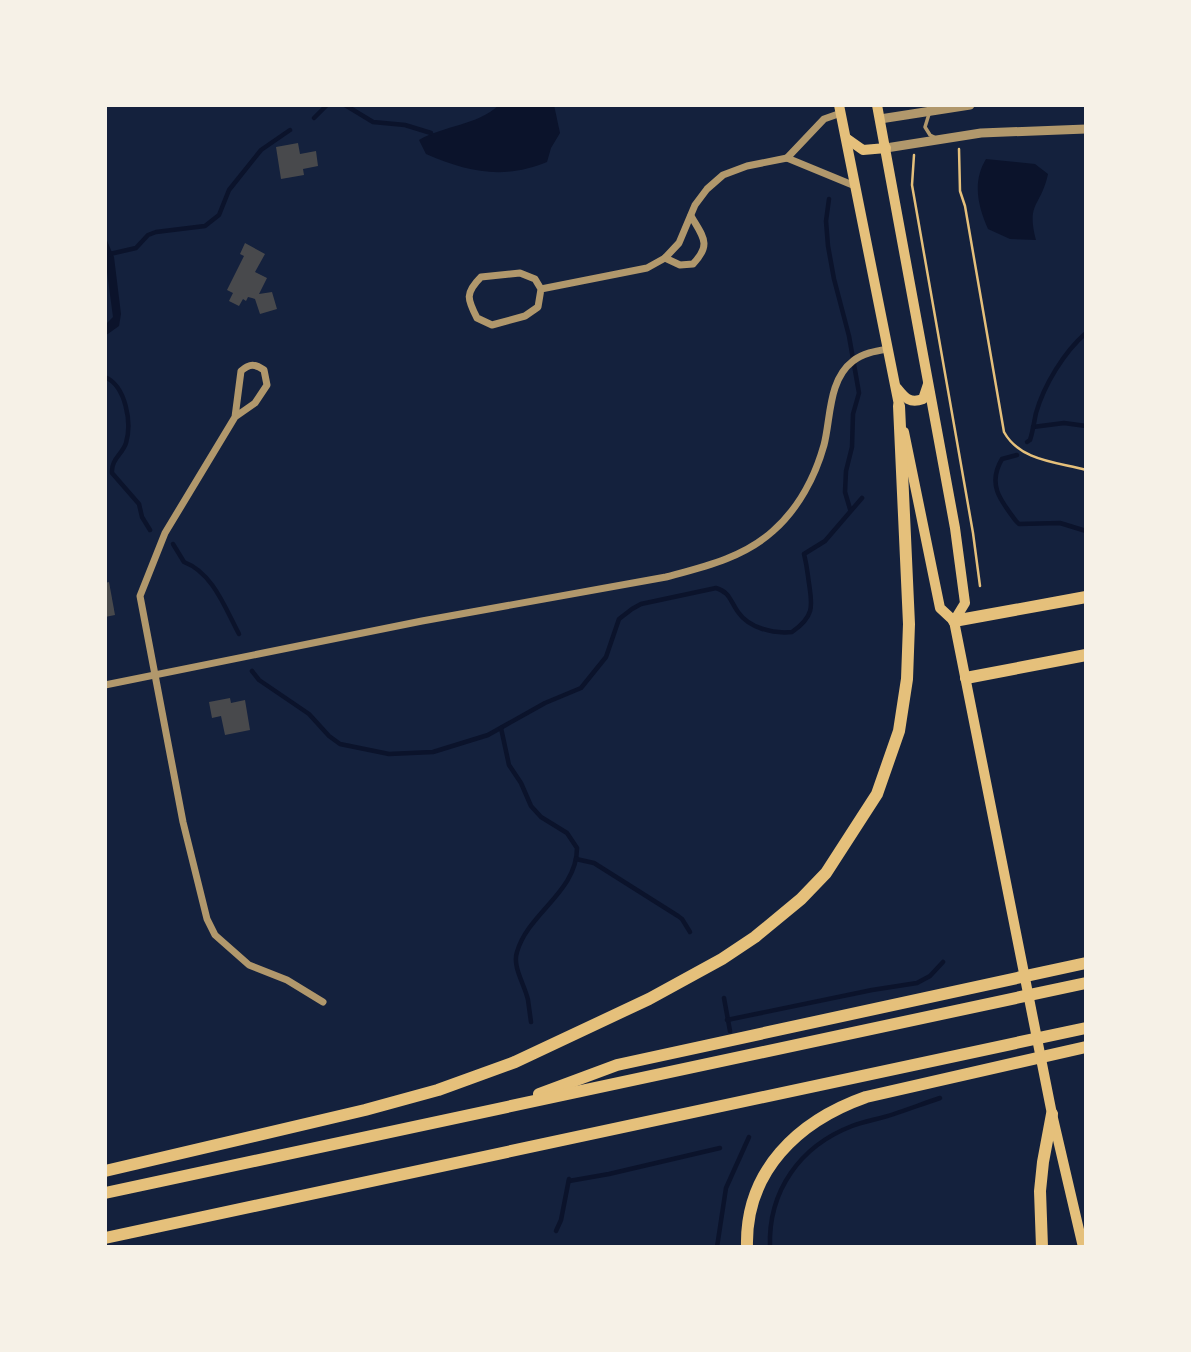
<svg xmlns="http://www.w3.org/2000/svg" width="1191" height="1352" viewBox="0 0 1191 1352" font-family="'Fira Sans Condensed',sans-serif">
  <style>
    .water { fill: #0b132b }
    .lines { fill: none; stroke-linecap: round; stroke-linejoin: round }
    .stream { stroke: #0b132b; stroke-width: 4.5 }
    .building { fill: #48494c }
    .path { stroke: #e5c07b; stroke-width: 2.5 }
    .service { stroke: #b1986c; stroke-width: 3.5 }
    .minor { stroke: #b1986c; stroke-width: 7 }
    .tertiary { stroke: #b1986c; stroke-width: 9 }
    .secondary { stroke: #e5c07b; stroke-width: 10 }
    .motorway { stroke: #e5c07b; stroke-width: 12 }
  </style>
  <rect width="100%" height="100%" fill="#14213d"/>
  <g class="water">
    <path d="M499,105H554L560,133L551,148L547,162C503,180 468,172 426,154L419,140C445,125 476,126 499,105Z"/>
    <path d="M986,159L1035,164L1048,174C1041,207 1026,202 1036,240L1010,239L988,229C978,206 972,182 986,159Z"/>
    <path d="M105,236L114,257L121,314L119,326L105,336V325L113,317L105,257Z"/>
  </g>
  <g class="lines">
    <g class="stream">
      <path d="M345,105L373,122L405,125L431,133"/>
      <path d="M314,118L327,105"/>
      <path d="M829,199L826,221L828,246L834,279L849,336L859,393L853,414L852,447L846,471L845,492L850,509"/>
      <path d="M110,254L136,248L148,235L156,232L205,226L219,215L229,190L261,150L290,130"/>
      <path d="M105,377C126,386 132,423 126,443C122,455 111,459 112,473L139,504L142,517L150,530"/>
      <path d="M1033,427L1064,423L1086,426"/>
      <path d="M1027,442L1030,440C1033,431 1034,422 1036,413C1044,385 1064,352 1086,333"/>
      <path d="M1017,455L1002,459C987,484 1000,500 1016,521L1019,524L1060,523L1086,531"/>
      <path d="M173,544L184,562C213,573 225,608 239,634"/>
      <path d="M252,671L259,680L309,714L329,736L340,744L389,754L433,752L488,735L545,703L581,688L606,657L619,619L632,609L641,604L716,588C730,592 730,601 738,612C749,628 773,634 792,632C818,614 811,602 808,576C807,568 806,562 804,554L825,541L862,498"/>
      <path d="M501,728L509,765L521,783L531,806L541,817L567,833L577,848C577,892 528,913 517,952C512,967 525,985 528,1000C529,1007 530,1015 531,1022"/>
      <path d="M576,859L594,863L678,916L682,919L690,932"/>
      <path d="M724,998L730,1031"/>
      <path d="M727,1020L872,990L917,983L930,976L943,962"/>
      <path d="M569,1181L609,1174L720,1148"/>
      <path d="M556,1231L561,1220L569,1179"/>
      <path d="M717,1247L726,1188L749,1137"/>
      <path d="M770,1247C768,1191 800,1146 852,1126C865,1121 880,1119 894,1114C909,1109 925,1103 940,1098"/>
    </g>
  </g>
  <g class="building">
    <path d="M298,143L300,154L316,151L318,166L303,169L304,175L281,179L276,147Z"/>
    <path d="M245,243L265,254L255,272L267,278L259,294L272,292L277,309L260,314L255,299L252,298L248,297L246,301L243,299L239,306L229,301L233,293L227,290L244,256L240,254Z"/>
    <path d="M109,582L115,615L105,617V583Z"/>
    <path d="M230,698L231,703L245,700L250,730L225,735L221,716L212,718L209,702Z"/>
  </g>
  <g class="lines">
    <g class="path">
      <path d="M959,149L960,191L965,206L1004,432C1020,461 1057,462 1086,470"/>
      <path d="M914,155L912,185L973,533L980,586"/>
    </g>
    <path class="service" d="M929,114L925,127L930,135L936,138"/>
    <g class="minor">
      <path d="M787,158L824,119L841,113"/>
      <path d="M665,258L680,265L693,264C712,244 703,237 691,216"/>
      <path d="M541,289L538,307L525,316L492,325L477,318C467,299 465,293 481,277L520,273L535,279L541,289L647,268L665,258L679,243L695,205L707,189L723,175L747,166L787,158L855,186"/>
      <path d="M235,417L255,403L267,385L264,370C255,364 250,363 241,371L235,417L165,533L140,596L183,822L207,919L215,935L249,965L287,980L323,1002"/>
      <path d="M105,685L422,621L666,577C703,567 743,558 773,531C798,509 815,477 824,445C831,418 828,380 853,361C863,353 876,351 888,349"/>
    </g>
    <g class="tertiary">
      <path d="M880,119L970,105"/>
      <path d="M886,148L981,133L1086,129"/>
    </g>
    <g class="secondary">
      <path d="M839,105L900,410"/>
      <path d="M877,105L955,528L965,603L954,621"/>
      <path d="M846,138L863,150L886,148"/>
      <path d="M897,388C905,398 910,404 923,399L928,384"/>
      <path d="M904,432L940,608L954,621L1052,1114L1083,1247"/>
    </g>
    <g class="motorway">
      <path d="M954,621L1086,597"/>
      <path d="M966,678L1086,655"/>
      <path d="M539,1094L617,1065L1086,963"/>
      <path d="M105,1171L365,1110L438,1090L515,1062L649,999L722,959L755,937L801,899L826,873L877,794L899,731L907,679L909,624L899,406"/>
      <path d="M105,1193L1086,983"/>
      <path d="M105,1238L1086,1028"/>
      <path d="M747,1247C745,1171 798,1121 866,1097L1086,1047"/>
      <path d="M1042,1247L1040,1191L1043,1162L1052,1114"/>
    </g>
  </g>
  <rect width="1191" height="1352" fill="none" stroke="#f6f1e7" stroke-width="214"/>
</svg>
